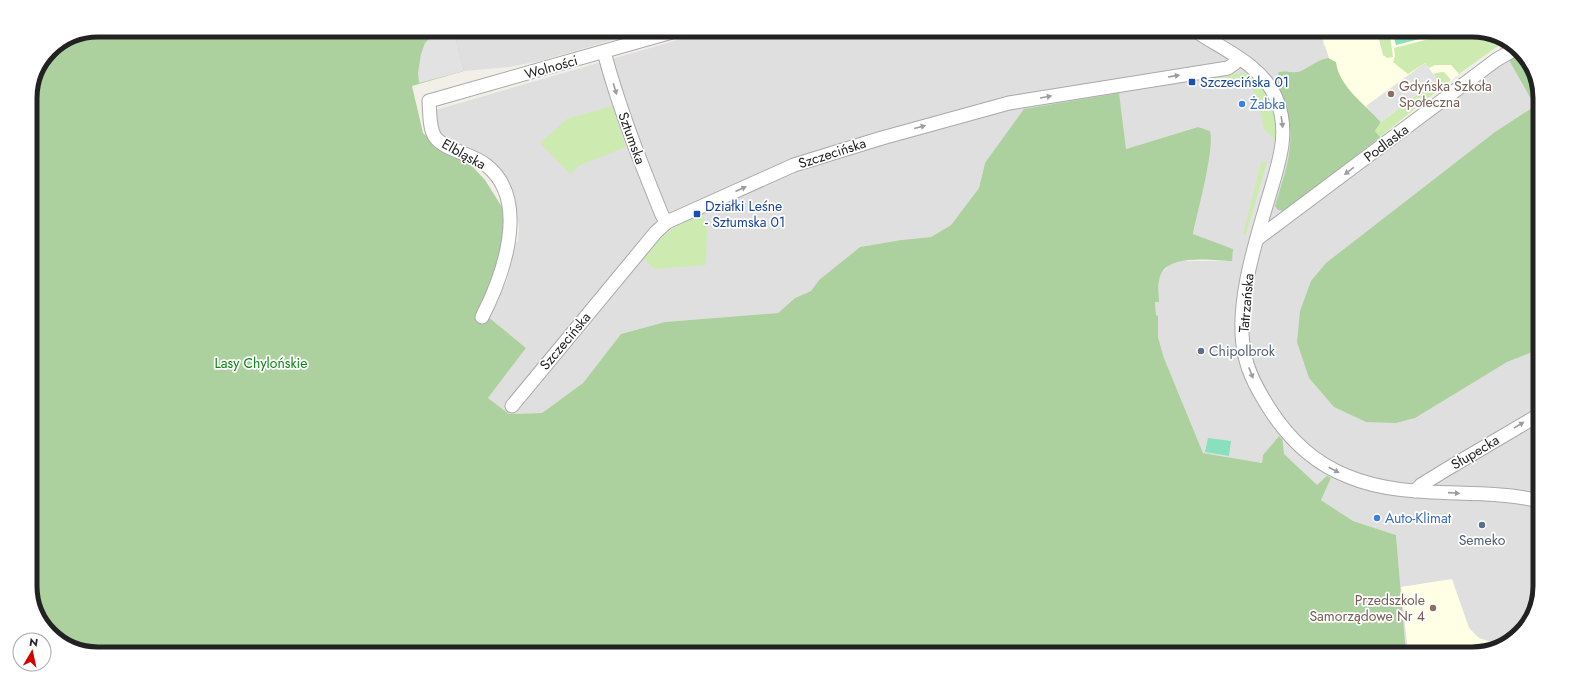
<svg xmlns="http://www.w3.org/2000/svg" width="1570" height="684" viewBox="0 0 1570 684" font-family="Jost,sans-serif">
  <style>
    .residential { fill: #e0dfdf }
    .education { fill: #ffffe5 }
    .grass { fill: #cdebb0 }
    .forest { fill: #add19e }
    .pitch { fill: #88e0be }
    .parking { fill: #e2e2e2 }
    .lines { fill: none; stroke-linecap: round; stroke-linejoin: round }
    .street-casing { stroke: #a9a9a9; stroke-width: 15 }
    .street { stroke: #fff; stroke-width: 13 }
    .oneway { fill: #9c9c9c }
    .transit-dot { fill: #1a4fb4; stroke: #fff; stroke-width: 1.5 }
    .education-dot { fill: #8d6e63; stroke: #fff; stroke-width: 1.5 }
    .shop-dot { fill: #3f7fe0; stroke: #fff; stroke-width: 1.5 }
    .service-dot { fill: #5c6f8a; stroke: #fff; stroke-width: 1.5 }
    .labels { text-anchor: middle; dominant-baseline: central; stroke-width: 3.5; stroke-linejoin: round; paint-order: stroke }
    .street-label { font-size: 14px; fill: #222; stroke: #fff }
    .transit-label { font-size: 14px; fill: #164399; stroke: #fff; text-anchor: start }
    .education-label { font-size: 14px; fill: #785e54; stroke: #fff; text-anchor: start }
    .shop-label { font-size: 14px; fill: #366cbe; stroke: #fff; text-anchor: start }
    .service-label { font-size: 14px; fill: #4e5e75; stroke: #fff; text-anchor: start }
    .park-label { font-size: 14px; fill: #0c8416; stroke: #fff }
    .rim { fill: none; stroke: #222; stroke-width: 5 }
  </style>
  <rect width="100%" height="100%" fill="#f2efe9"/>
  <g class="residential">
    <path d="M454,31L641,32L540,61L510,67L464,71Z"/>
    <path d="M705,32L1322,34L1323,44L1375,131L1389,147L1478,77L1521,53L1526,57L1540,94L1535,612L1510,642L1472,654H1406L1396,535L1353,521L1321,500L1331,478L1321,472L1279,436L1263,455L1262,463L1203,453L1164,358L1158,337V316L1156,315L1155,302H1159V279L1162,272L1172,263L1176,261H1232V249L1193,235L1209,156L1198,127L1126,149L985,163L979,188L951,225L931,237L901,240L860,247L819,280L811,291L795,298L778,313L665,322L621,334L583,383L542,413L509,414L488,398L526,348L487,316L507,281L516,242H518L519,227L515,201L509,185L503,176L440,136L436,110Z"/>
  </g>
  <g class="education">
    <path d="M1322,34L1498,35L1501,44L1459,74L1380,137L1334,76Z"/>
    <path d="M1452,579L1469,628L1479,638L1494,643L1489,649L1472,654L1408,653L1401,587Z"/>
  </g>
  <g class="grass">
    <path d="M1378,35H1390L1393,57L1387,58L1383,55Z"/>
    <path d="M1445,35H1498L1501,44L1459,74L1451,65H1435L1429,68L1425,63L1408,74L1393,62L1395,56L1394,48Z"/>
    <path d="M1441,72H1444L1451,80L1380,137L1375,131L1381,122L1437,79L1433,74Z"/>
    <path d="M1244,73L1252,78L1246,85L1237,81L1226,83L1225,75Z"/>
    <path d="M1223,76L1224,83L1210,85L1209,78Z"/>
    <path d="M1258,83C1273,100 1276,120 1277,142L1264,129L1259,103L1252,90Z"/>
    <path d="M612,106L626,147L580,165L570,174L540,143L567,119Z"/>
    <path d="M1267,162L1246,235L1243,234L1261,163Z"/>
    <path d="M702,213L707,228L706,265L655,269L643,258C661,235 676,225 702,213Z"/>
  </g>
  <g class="forest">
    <path d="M98,30L454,31L464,71L412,86L423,133L434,143L473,167L485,180L502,207L505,234L490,289L487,316L526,348L488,398L509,414L542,413L583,383L621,334L665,322L778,313L795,298L811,291L819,280L860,247L901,240L931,237L951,225L979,188L985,163L1024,109L1119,93L1126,149L1198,127L1210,131C1215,149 1197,213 1193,234L1233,249L1232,261C1213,260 1170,254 1161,274C1157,282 1159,293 1159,302H1155L1156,315L1158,316V337L1164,358L1203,453L1262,463L1263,455L1279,436L1321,472L1331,478L1321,500L1353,521L1396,535L1406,654L72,649L44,627L30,591V94L50,50L72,35Z"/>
    <path d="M1521,53L1526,57L1540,94L1537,350L1507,362L1415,418L1396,423L1366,422L1334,407L1309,378L1297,342L1300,311L1311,281L1326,263L1495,132L1535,106L1509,60Z"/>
    <path d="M1328,58L1336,62C1339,87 1365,104 1381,122L1375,131L1380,137L1285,211L1278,210L1275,206C1289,161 1302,126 1274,83L1279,72C1286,70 1296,74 1301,71C1310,67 1317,60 1328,58Z"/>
  </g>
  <g class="pitch">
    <path d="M1393,35H1435L1396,45Z"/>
    <path d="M1208,438L1231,441L1229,456L1205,452Z"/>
  </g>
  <g class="parking">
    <path d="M437,31H454L464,71L419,83L418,73L421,54L425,43Z"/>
    <path d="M1425,63L1437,79L1381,122L1366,106Z"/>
    <path d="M1275,161L1253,235H1246L1267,164Z"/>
    <path d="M1282,435L1329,474L1317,485L1284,454Z"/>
  </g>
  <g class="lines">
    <g class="street-casing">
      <g id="street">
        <path d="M1200,34C1227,51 1263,67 1276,98C1289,128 1281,156 1272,186C1258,234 1233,306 1245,356C1249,375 1259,392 1269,408C1288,438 1314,463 1347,476C1406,501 1474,487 1536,500"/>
        <path d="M604,52C619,108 640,161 662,215L667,222"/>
        <path d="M1257,239L1496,60L1515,49"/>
        <path d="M482,317C503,276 531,200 486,165C473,154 444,150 435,137C429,128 430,112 429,101L672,32"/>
        <path d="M512,406L656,232L667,222L794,165L882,138L1009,103L1228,68L1235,63L1238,58"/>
        <path d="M1415,491L1421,485L1447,469L1537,416"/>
        <path d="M1505,644L1513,638"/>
      </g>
    </g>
    <use href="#street" class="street"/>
  </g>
  <defs><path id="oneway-solid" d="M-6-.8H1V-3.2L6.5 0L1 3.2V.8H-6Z"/></defs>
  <g class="oneway">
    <use href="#oneway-solid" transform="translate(1174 76) rotate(-9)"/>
    <use href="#oneway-solid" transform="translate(615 89) rotate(74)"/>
    <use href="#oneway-solid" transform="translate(1046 97) rotate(-10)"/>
    <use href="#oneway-solid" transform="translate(1282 122) rotate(82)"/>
    <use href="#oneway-solid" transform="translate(920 127) rotate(-15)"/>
    <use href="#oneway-solid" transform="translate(1349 171) rotate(143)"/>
    <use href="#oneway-solid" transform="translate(741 189) rotate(-24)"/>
    <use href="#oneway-solid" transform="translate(1251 373) rotate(69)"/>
    <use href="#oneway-solid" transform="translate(1519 425) rotate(-31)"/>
    <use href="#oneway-solid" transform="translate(1334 470) rotate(28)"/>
    <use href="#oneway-solid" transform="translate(1454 493) rotate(4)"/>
  </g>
  <g class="transit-dot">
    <rect x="1188" y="78" width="8" height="8" rx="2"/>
    <rect x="693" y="210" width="8" height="8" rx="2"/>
  </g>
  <g class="education-dot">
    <circle cx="1391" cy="94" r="4"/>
    <circle cx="1433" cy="608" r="4"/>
  </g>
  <g class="shop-dot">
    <circle cx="1242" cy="104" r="4"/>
    <circle cx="1377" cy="518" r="4"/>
  </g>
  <g class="service-dot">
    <circle cx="1201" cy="351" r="4"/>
    <circle cx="1482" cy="525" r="4"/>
  </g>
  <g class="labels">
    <g class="street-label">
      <text transform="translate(551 67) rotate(-16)">Wolności</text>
      <text transform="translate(632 138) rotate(70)">Sztumska</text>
      <text transform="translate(1386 143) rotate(-37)">Podlaska</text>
      <text transform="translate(832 153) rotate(-18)">Szczecińska</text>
      <text transform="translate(464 154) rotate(29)">Elbląska</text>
      <text transform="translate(1246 303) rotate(-85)">Tatrzańska</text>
      <text transform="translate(565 341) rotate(-50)">Szczecińska</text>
      <text transform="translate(1475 452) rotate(-31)">Słupecka</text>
    </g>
    <g class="transit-label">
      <text x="1200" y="82">Szczecińska 01</text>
      <text x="705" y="206">Działki Leśne<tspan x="705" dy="16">- Sztumska 01</tspan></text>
    </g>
    <g class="education-label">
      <text x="1399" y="86">Gdyńska Szkoła<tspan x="1399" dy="16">Społeczna</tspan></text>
      <text x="1425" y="600" text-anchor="end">Przedszkole<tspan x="1425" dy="16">Samorządowe Nr 4</tspan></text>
    </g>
    <g class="shop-label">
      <text x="1250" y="104">Żabka</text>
      <text x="1385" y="518">Auto-Klimat</text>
    </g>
    <g class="service-label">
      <text x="1209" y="351">Chipolbrok</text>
      <text x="1482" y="540" text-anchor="middle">Semeko</text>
    </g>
    <g class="park-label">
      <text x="261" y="363">Lasy Chylońskie</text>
    </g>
  </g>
  <path d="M0 0H1570V684H0ZM98 37H1472A61 61 0 0 1 1533 98V586A61 61 0 0 1 1472 647H98A61 61 0 0 1 37 586V98A61 61 0 0 1 98 37Z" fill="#fff" fill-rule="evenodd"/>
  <path class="rim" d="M98 37H1472A61 61 0 0 1 1533 98V586A61 61 0 0 1 1472 647H98A61 61 0 0 1 37 586V98A61 61 0 0 1 98 37Z"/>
  <g transform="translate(32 652) rotate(9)"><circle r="19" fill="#ffffff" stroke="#a7a7a7"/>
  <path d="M0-3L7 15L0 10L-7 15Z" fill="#d40000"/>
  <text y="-6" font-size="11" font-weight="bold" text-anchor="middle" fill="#222222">N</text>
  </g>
</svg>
